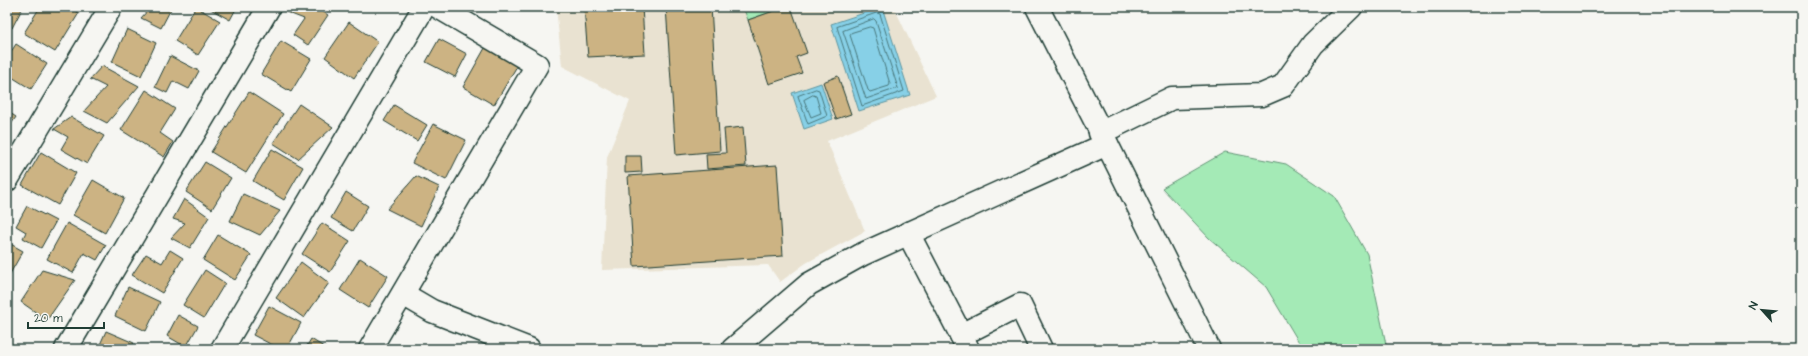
<svg xmlns="http://www.w3.org/2000/svg" width="1808" height="356" viewBox="0 0 1808 356" font-family="'Architects Daughter',sans-serif">
  <style>
    .built { fill: #e9e2d1 }
    .green { fill: #a4eab6; stroke: #629475 }
    .water { fill: #87d0e7; stroke: #5d959f }
    .lines { fill: none; stroke-linecap: round; stroke-linejoin: round }
    .shore { stroke: #49787c; stroke-width: 1 }
    .building { fill: #ccb383; stroke: #1f3d34 }
    .minor-casing { stroke: #1f3d34; stroke-width: 25 }
    .tertiary-casing { stroke: #1f3d34; stroke-width: 25 }
    .minor { stroke: #f6f6f2; stroke-width: 22 }
    .tertiary { stroke: #f6f6f2; stroke-width: 22 }
  </style>
  <rect width="100%" height="100%" fill="#f6f6f2"/>
  <filter id="ink" filterUnits="userSpaceOnUse"><feTurbulence type="fractalNoise" baseFrequency=".025" numOctaves="2"/><feDisplacementMap in="SourceGraphic" scale="8" xChannelSelector="R" yChannelSelector="G"/><feConvolveMatrix kernelMatrix="1 2 1 2 8 2 1 2 1" color-interpolation-filters="sRGB"/></filter>
  <g filter="url(#ink)">
    <path class="built" d="M556,7H894L936,96L827,141L865,231L806,263L780,282L768,265L602,270L607,157L630,101L562,66Z"/>
    <g class="green">
      <path d="M743,7H785L748,20Z"/>
      <path d="M1225,152L1286,164L1334,196L1367,254L1387,349H1303L1266,287L1209,238L1162,188Z"/>
    </g>
    <g class="water">
      <path d="M882,7L910,95L859,111L831,24Z"/>
      <path d="M821,83L833,119L804,129L792,93Z"/>
    </g>
    <g class="lines">
      <g class="shore">
        <path d="M877,13L880,14L904,91L862,106L837,27Z"/>
        <path d="M874,19L876,21L898,88L866,99L843,31Z"/>
        <path d="M870,27L873,28L890,84L889,86L870,92L868,90L850,35L851,33Z"/>
        <path d="M816,89L819,90L827,116L808,124L798,96Z"/>
        <path d="M813,95L816,96L821,113L811,117L804,100Z"/>
      </g>
    </g>
    <g class="building">
      <path d="M7,7H23L12,28L7,26Z"/>
      <path d="M40,7H69L79,13L55,52L24,33Z"/>
      <path d="M151,7H172L161,28L141,18Z"/>
      <path d="M196,7L220,21L198,55L175,41Z"/>
      <path d="M207,7H237L230,20Z"/>
      <path d="M289,7H316L328,15L308,45L293,35L304,19L286,12Z"/>
      <path d="M584,7H642L645,54L588,57Z"/>
      <path d="M666,7H711L720,151L676,155Z"/>
      <path d="M785,7H791L807,53L796,57L802,73L769,84L748,20Z"/>
      <path d="M349,22L378,42L354,78L325,57Z"/>
      <path d="M127,29L156,43L141,76L112,62Z"/>
      <path d="M439,39L467,54L455,77L426,62Z"/>
      <path d="M281,41L311,59L291,92L261,74Z"/>
      <path d="M16,44L47,64L31,89L7,74V58Z"/>
      <path d="M485,48L517,66L494,105L463,87Z"/>
      <path d="M170,56L199,71L189,89L173,81L167,93L155,87Z"/>
      <path d="M102,66L139,86L107,123L84,111L106,87L90,79Z"/>
      <path d="M838,76L851,114L836,119L823,82Z"/>
      <path d="M146,90L175,109L160,133L173,142L164,157L121,130Z"/>
      <path d="M249,92L283,114L246,173L211,152Z"/>
      <path d="M299,104L333,127L298,159L273,143Z"/>
      <path d="M394,105L427,125L417,141L384,121Z"/>
      <path d="M7,111L16,117L7,130Z"/>
      <path d="M71,117L104,136L87,164L61,149L68,137L54,129Z"/>
      <path d="M433,124L466,140L446,180L412,163Z"/>
      <path d="M743,127L746,166L707,169L706,154L726,153L724,129Z"/>
      <path d="M272,149L303,167L284,200L253,181Z"/>
      <path d="M41,152L76,173L58,205L22,185Z"/>
      <path d="M625,156H641L642,172L625,173Z"/>
      <path d="M205,162L231,178L212,209L186,192Z"/>
      <path d="M777,165L783,256L634,266L628,176Z"/>
      <path d="M416,176L439,187L421,226L387,209Z"/>
      <path d="M93,180L124,198L105,233L73,215Z"/>
      <path d="M346,192L368,206L353,231L331,218Z"/>
      <path d="M243,194L280,211L260,235L230,221Z"/>
      <path d="M184,199L209,217L190,248L171,238L185,223L173,219Z"/>
      <path d="M27,206L56,221L41,248L23,238L26,232L16,226Z"/>
      <path d="M67,223L106,245L97,260L84,253L73,273L47,259Z"/>
      <path d="M322,223L350,241L330,272L302,254Z"/>
      <path d="M218,235L251,255L235,280L203,260Z"/>
      <path d="M7,242L23,251L7,279Z"/>
      <path d="M170,250L183,258L162,293L132,275L146,254L162,263Z"/>
      <path d="M360,258L388,276L368,308L340,290Z"/>
      <path d="M301,262L329,283L304,318L276,298Z"/>
      <path d="M42,270L75,280L47,320L21,302Z"/>
      <path d="M205,270L225,283L204,318L183,305Z"/>
      <path d="M128,287L160,302L146,331L115,316Z"/>
      <path d="M269,306L301,323L287,349H280L253,335Z"/>
      <path d="M178,315L198,326L186,347L167,336Z"/>
      <path d="M106,331L134,343L132,349H98Z"/>
      <path d="M311,339L327,349H305Z"/>
    </g>
    <g class="lines">
      <g class="minor-casing">
        <g id="minor">
          <path d="M1100,133L1172,98L1262,95L1283,86L1313,44L1351,7"/>
          <path d="M7,180L111,7"/>
          <path d="M908,233L961,335"/>
          <path d="M403,294L432,311L529,349"/>
          <path d="M66,349L269,7"/>
          <path d="M222,349L424,7"/>
          <path d="M370,349L537,65L438,7"/>
          <path d="M968,349L961,335L1020,305L1041,349"/>
        </g>
      </g>
      <g class="tertiary-casing">
        <g id="tertiary">
          <path d="M1037,7L1107,144L1209,349"/>
          <path d="M733,349L809,284L863,254L1107,144"/>
        </g>
      </g>
      <use href="#minor" class="minor"/>
      <use href="#tertiary" class="tertiary"/>
    </g>
  </g>
  <rect width="1808" height="356" fill="none" stroke="#f6f6f2" stroke-width="24"/>
  <rect x="12" y="12" width="1784" height="332" fill="none" stroke="#1f3d34" stroke-width="1.5" filter="url(#ink)"/>
  <g transform="translate(1762 310) rotate(297)" stroke="#f6f6f2" stroke-width="3" paint-order="stroke">
  <path d="M0-3L7 15L0 10L-7 15Z" fill="#1f3d34"/>
  <text y="-6" font-size="11" font-weight="bold" text-anchor="middle" fill="#1f3d34">N</text>
  </g>
  <path d="M28 322v6h76v-6" fill="none" stroke="#1f3d34" stroke-width="2"/>
  <text x="34" y="322" font-size="12" fill="#1f3d34" stroke="#f6f6f2" stroke-width="3" paint-order="stroke">20 m</text>
</svg>
